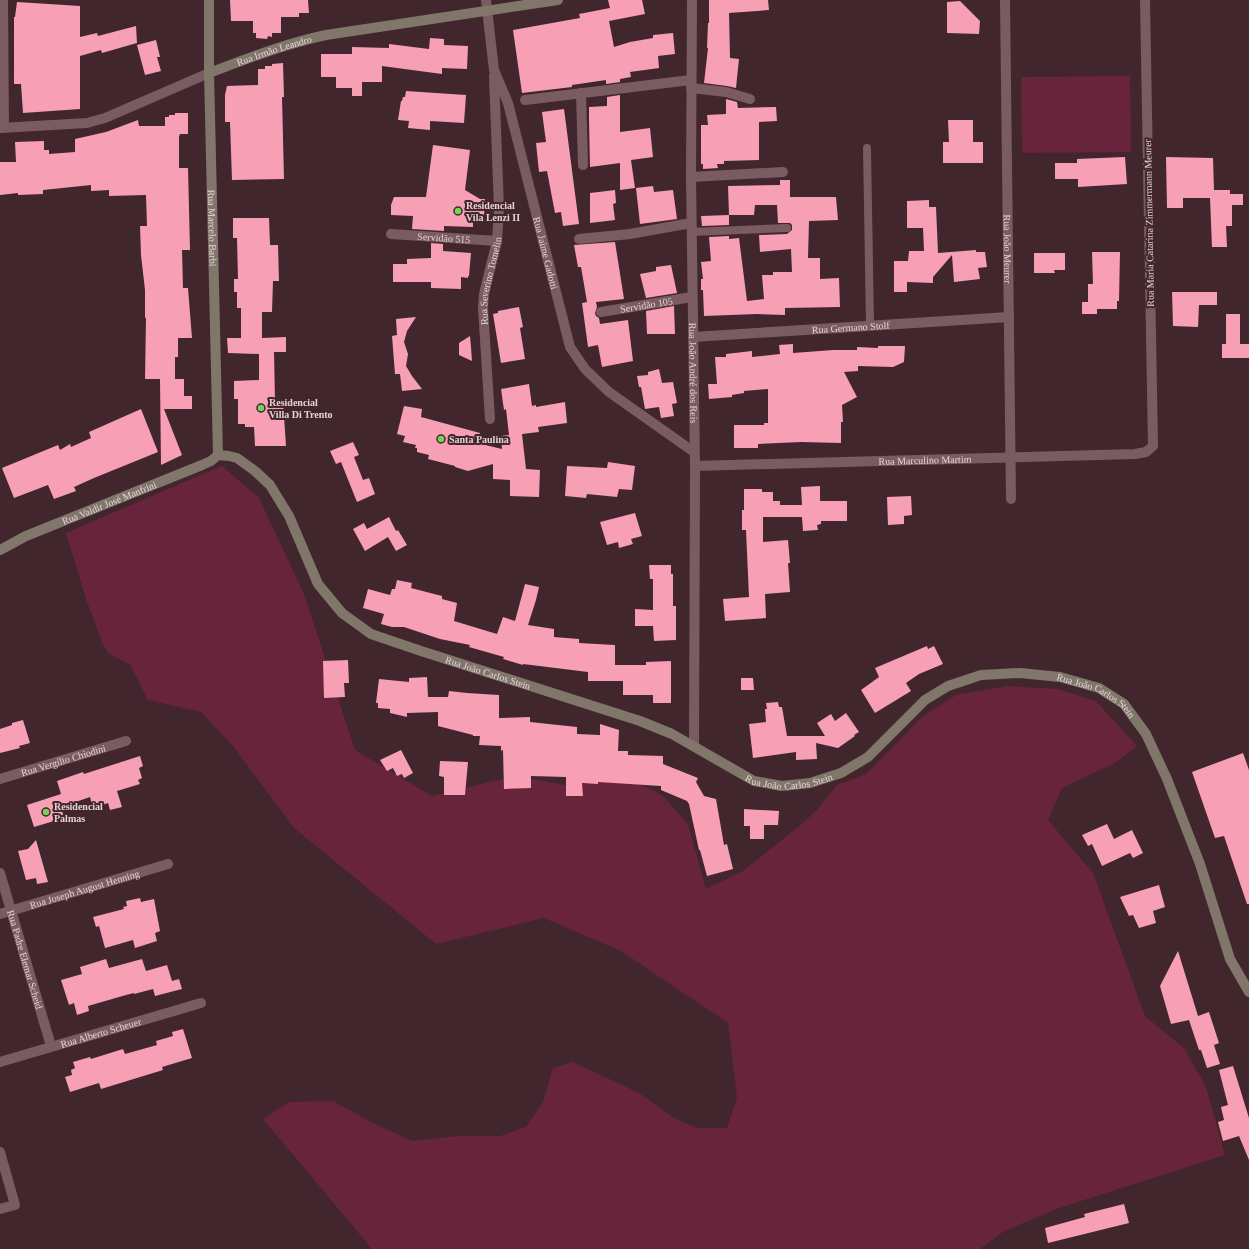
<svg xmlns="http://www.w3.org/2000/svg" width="1249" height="1249" viewBox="0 0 1249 1249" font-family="Georgia,serif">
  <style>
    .green { fill: #67243a }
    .building { fill: #f79fb5 }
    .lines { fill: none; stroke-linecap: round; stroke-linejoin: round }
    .lane { stroke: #7b5b62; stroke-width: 8 }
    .street { stroke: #7b5b62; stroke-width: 10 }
    .secondary { stroke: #80776a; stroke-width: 10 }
    .poi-dot { fill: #78d158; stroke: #42262d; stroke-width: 1.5 }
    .labels { text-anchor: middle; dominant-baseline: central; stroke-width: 4; stroke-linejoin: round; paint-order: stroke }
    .street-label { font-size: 10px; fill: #e5d2d6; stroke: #42262d }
    .poi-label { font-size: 10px; font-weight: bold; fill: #e5d2d6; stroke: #42262d; text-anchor: start }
  </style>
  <rect width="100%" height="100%" fill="#42262d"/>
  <g class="green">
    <path d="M1130,76L1131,152L1022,153L1021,77Z"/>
    <path d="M222,466L259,498L304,594L355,750L432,796L514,776L571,786L624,777L662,795L688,824L706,889L743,871L798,827L817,810L837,785L866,774L922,717L956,695L1008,686L1057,689L1096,701L1137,746L1115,763L1062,788L1048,820L1093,873L1145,1016L1184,1048L1206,1087L1225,1155L1059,1208L1004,1231L980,1249H372L263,1119L289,1102L333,1101L375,1124L412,1141L458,1136H500L526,1127L543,1102L553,1068L573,1062L639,1093L674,1118L697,1128H727L737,1097L728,1023L621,951L544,918L436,944L294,828L233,746L201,712L148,700L130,665L108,653L102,642L86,599L66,533Z"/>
  </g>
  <g class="building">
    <path d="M230,0H308L309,13H299V17H281V33H272V37L268,36L267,39L256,38V33H253V21H231Z"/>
    <path d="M608,0H642L645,14L609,21L614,47L630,42L653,38V35L673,33L675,54L658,56L659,68L630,72L631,77L620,79V82L606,84V80L572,85V87L522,93L513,30L580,18L579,14L610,8Z"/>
    <path d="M709,0H768L769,10L729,13L730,58L739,59L736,88L727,86L704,83L708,48H707L708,23H709Z"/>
    <path d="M960,1L980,21L979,34L947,33V2Z"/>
    <path d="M17,2L80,6V37L97,33L98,36L136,26L137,43L102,53L101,50L80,56V109L23,113L21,84H14V17H15Z"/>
    <path d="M430,38L444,39V45L468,46L467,69L442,68V74L382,66V82H362V96H352V88H336V77H321V54H352V47L389,48V44L429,49Z"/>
    <path d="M156,40L160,57H157L161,71L145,75L137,45Z"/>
    <path d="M283,63L284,97H282L284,179L232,180L230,122H225V95L227,86L258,85V69H265V66H272V64Z"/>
    <path d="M406,91L466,95L464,123L430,121V130L408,128L409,121L398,120L401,101H402L403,97H405Z"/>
    <path d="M620,95V132L650,128L653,157L631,160L635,188L620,190V163L590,167L589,118V107L607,106V97Z"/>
    <path d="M726,99L737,102L738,108L776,107L777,121L759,122V160L724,161V164H717L718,168L703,169V164H701V125H708L707,115L726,114Z"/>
    <path d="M564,109L579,224L563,226L561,212L555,213L547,171L539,172L536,143L546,142L542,112Z"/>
    <path d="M175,113H188V134H180L179,137V168H188L190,250H182L183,288H188L192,338H178V357H175V379H184V396H192V409H164L182,455L161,465L160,379H145L146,318H145V290L141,255L140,226H147L146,195L109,196V190L91,191V185L43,190V194L18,195V193L0,195V162H16L15,142L44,141V150H49V154L75,152V139L106,132L138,120L139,126H165V117H169V115H175Z"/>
    <path d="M948,120H973V142H983V163H943V142H949Z"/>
    <path d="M433,145L470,150L465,190L480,199H485L484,219L473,218V227L444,226V231L412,229L413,216L391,215V205L394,197H426Z"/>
    <path d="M1125,157L1127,184L1078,187V179H1055V163H1077V159Z"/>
    <path d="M1166,157L1213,158L1214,190H1230V194H1243V205H1232V226H1226L1227,247H1212L1210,198H1183V208H1167Z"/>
    <path d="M780,180H790V197H836L838,220L809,221L808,258H820V279L839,278L840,307L785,308V315L757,314L704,316L703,290H701V279H703L701,262L711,261L709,237L729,236V239L739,238L747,301L764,299L762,275H773V272H792L791,249L760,252L759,235L787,234L792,230V225L790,223H778L777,205H755L754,215H729L728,186L780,185Z"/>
    <path d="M653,186L654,192L673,190L677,219L640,224L636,188Z"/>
    <path d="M615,190L616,203L613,204L615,220L590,223V193Z"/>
    <path d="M929,200V207H936L938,253L976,250V252H985L987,267L978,268L980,279L954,282L952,255L933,277V283L907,282V292H894V261H908L909,251H924L923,228H907V201Z"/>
    <path d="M729,215V225L702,226L701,216Z"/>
    <path d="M233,218H269L270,245H278L279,281H273L272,312H262V338L286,337V352H274L275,401H283L286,446H255L254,427H245V424H238V399H234V381L259,380V354L228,353L227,338H241V308H237V292H234V279H238L237,238H233Z"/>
    <path d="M615,242L624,299L596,302L597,307L595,313L596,316L599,318L600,324L628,320L633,361L602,367L598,345L588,347L582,303L587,302L581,267H578L574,245Z"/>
    <path d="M431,243L443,244V251L471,253L469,276H468V278L461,277V289L431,288V282H393V264H407V259L431,258Z"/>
    <path d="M1092,252H1120L1119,301H1117V309H1097V314H1082V302H1088V284H1093Z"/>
    <path d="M1034,253H1065V270H1054L1055,273H1034Z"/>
    <path d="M671,265L677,293L646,298L640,274L656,271V267Z"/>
    <path d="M1172,292H1217V305H1199L1198,327L1173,326Z"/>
    <path d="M674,306L675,334H647L646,311Z"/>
    <path d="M519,307L523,327L520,328L525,359L501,363L493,314L498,313V311Z"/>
    <path d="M1226,314H1240V344H1249V358H1222V344H1226Z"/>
    <path d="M416,317L407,331L404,342L408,354L406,366L412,376L422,389L402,391L400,374H395L392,336L397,335L396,319Z"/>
    <path d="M470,336L471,347L472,361L459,355V343Z"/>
    <path d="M793,344V353L833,350H857V347L878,348V346H905L904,362L893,367L858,366V371L844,372L857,397L842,405L843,422H841V443L801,442L758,444V448H734V425H764V423H768V389L744,391V393L732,395V397L709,399L708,384H717L715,357H726V354L752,351V357L780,354L779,345Z"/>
    <path d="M659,369L662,383L673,382L677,403L672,404L674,416L661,418L659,407L645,409L641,387H639L637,376L648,375V372Z"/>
    <path d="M529,384L532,406L536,405V407L565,402L567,423L538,427L539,432L522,434L526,469L540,470L539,497L510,496V480L493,479V464L468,471L455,467V466L428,459L429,455L417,452V448H415L416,445L403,442L405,436L397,434L404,406L422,409L421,417L480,433L477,443L502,449L501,436L509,435L506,409L504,410L501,389Z"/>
    <path d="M141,409L158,452L94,478L74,487L76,491L54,499L48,485L14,498L2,468L58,445L60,450L70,444L71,447L91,438L89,432Z"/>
    <path d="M353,442L359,455L354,457L363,480L369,478L375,494L357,502L341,462L336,464L330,451Z"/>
    <path d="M608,462L635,466L632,490L619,489L617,497L587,494L586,498L565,496L567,466L607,468Z"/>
    <path d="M820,486V501H847V521H821V524L817,525L818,530L803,531L802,517H763V542L788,540L790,563H788L790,592L765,594L766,618L725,621L723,599L749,597L746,530H742V510H744V489H762V492H773V501H780V505H802L801,487Z"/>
    <path d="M911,496L912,515L904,516V524L888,525L887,497Z"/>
    <path d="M635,513L642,536L631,539L633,544L619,548L618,542L607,545L600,522Z"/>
    <path d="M389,517L396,531L398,530L407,545L396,551L388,537L365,551L353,529L364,523L367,529Z"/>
    <path d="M649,565H671V574H673V606H676V640L654,641L653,626H635V609L653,610V579H650Z"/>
    <path d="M397,580L412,583L411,588L442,596V599L457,603L454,621L497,634L503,617L515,621L525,584L539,587L536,600L528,625L554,629V637L579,639V643L615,645V665H646V662L671,661V703H653V695H623V681H588V672L523,664V665L503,659L504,657L469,647L470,645L440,639L404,627H392L381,624L384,614L363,608L368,589L390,595L392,589H395Z"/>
    <path d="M927,646L928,649L934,646L943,664L919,674L906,683L911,691L875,713L861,690L879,677L875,668Z"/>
    <path d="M348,660L349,683H344L345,697L324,698L323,661Z"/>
    <path d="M427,677L428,697H448L449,691L467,693L499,695V718L530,717V722L577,727V734L600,735V724L619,730L618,751H628V755L663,756V764L698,778L696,782L704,796L716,799L724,845L727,844L733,869L707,876L700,850H699L689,804L687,801L661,790V786L598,782V784L582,783L583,796H566V777L531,776V788L504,789L503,750L501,751V746L479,745L480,736H473V735L438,726V712L407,713V717L390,713V709L378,708V703H376L379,679L409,682V678Z"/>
    <path d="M741,678H753L754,690H741Z"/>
    <path d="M778,702L779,707H782L787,736H825L817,723L831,714L835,721L846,713L859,732L854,735L855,736L838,748L816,743L817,759L796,760V752L753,758L749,724L766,722L765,709H767L766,703Z"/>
    <path d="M23,720L30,743L19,746L20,748L0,753V729L12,725V723Z"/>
    <path d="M401,750L413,773L404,778L402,774L397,776L393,768L387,771L380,760Z"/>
    <path d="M1243,753L1249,770V904H1247L1224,836L1215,838L1192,772Z"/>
    <path d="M140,756L143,766L139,768L142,778L138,780L140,784L117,791L122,807L110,810L108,803L93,808L90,797L61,807L64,818L34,827L27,805L61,794L57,781L83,772L84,774Z"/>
    <path d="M440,761L468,762L465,795H444V777L439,776Z"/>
    <path d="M744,809L779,811L778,825H764V839H750V826H744Z"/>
    <path d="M1107,824L1114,839L1132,830L1143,853L1133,858L1130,853L1102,866L1092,844L1088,846L1082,835Z"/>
    <path d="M36,840L48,882L37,884L36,878L26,880L18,851L28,849Z"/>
    <path d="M1159,885L1165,907L1153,911L1156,923L1139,928L1133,915L1129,916L1120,897Z"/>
    <path d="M140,898L141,902L154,899L160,931L155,933L157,941L135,948L133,940L105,948L99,926L96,927L93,917L124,909L123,907L127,906L126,901Z"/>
    <path d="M1178,951L1198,1016L1209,1012L1219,1043L1214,1045L1220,1064L1207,1068L1201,1050H1199L1189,1020L1171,1024L1160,986Z"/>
    <path d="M106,959L109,968L142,959L146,971L167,965L172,981L179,979L182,989L155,996L153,989L134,994V993L126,995L88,1006L89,1011L77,1015L74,1003L69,1005L61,980L82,974L80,967Z"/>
    <path d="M183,1029L192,1058L162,1067L163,1070L101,1089L99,1083L70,1092L65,1077L72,1075L71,1070L75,1068L73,1062L90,1057L91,1059L123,1049L125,1054L157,1045L156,1041L173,1036L172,1032Z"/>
    <path d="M1233,1066L1249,1118V1160L1239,1136L1223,1141L1218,1122L1224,1120L1221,1107L1228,1105L1219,1070Z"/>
    <path d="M1124,1204L1129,1223L1048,1243L1045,1228L1085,1217L1084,1214Z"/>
  </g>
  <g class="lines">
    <g class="lane">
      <path d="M867,148L870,325"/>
      <path d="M691,232L787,228"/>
    </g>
    <g class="street">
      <path d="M3,0L4,128"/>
      <path id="s1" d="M486,0L494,70L508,103L570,347L585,369L609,392L694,452"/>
      <path id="s2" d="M692,0L691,177L695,466L694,746"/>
      <path id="s3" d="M1005,0L1011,499"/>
      <path d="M691,88L726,92L750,99"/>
      <path d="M581,93L583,165"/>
      <path d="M525,100L691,80"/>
      <path d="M0,128L87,123L105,118L209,73"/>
      <path d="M691,177L783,172"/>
      <path id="s4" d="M391,234L497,241"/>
      <path d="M579,239L630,234L691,223"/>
      <path id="s5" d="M601,312L692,297"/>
      <path id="s6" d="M693,337L1009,317"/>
      <path id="s7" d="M490,419L483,308L484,294L497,241L499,209L494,76"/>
      <path id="s8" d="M695,466L1135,454L1146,452L1153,446L1145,0"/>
      <path id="s9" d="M0,779L126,741"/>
      <path id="s10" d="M0,873L51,1046"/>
      <path id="s11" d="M0,914L168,864"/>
      <path id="s12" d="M0,1062L201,1003"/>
      <path d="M0,1152L15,1205L0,1209"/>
    </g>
    <g class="secondary">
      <path id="s13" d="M209,0V73L218,455"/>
      <path id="s14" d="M209,73C249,58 284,44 326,35L558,0"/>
      <path id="s15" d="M218,455L229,456L237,458L255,471L270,485L289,516L318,584L342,613L371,634L421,651L640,721L672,734L754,781L782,786L810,783L841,773L868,757L925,700L948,686L981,675L1020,673L1060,677L1099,688L1124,704L1146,734L1167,779L1200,864L1230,959L1249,992"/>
      <path id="s16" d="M0,550L26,536L202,465L211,461L218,455"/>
    </g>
  </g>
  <g class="poi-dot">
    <circle cx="458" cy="211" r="4"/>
    <circle cx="261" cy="408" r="4"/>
    <circle cx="441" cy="439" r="4"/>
    <circle cx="46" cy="812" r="4"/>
  </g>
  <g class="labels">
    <g class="street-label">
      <text stroke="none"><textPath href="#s14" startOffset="69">Rua Irmão Leandro</textPath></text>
      <text transform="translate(1149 223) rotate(-91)">Rua Maria Catarina Zimmermann Meurer</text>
      <text stroke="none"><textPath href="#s13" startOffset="228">Rua Marcelo Barbi</textPath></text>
      <text stroke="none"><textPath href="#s4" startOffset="53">Servidão 515</textPath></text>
      <text stroke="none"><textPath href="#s3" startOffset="249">Rua João Meurer</textPath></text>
      <text stroke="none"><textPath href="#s1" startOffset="261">Rua Jaime Gadotti</textPath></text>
      <text stroke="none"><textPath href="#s7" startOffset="139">Rua Severino Tomelin</textPath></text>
      <text stroke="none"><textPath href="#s5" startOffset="46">Servidão 105</textPath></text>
      <text stroke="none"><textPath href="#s6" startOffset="158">Rua Germano Stolf</textPath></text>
      <text stroke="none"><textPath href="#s2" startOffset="373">Rua João André dos Reis</textPath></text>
      <text stroke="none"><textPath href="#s8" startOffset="230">Rua Marculino Martim</textPath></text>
      <text stroke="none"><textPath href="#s16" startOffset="119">Rua Valdir José Manfrini</textPath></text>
      <text stroke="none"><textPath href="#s15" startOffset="369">Rua João Carlos Stein</textPath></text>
      <text stroke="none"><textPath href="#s15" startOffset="1041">Rua João Carlos Stein</textPath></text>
      <text stroke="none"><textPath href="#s9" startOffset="66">Rua Vergílio Chiodini</textPath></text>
      <text stroke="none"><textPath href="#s15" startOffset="693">Rua João Carlos Stein</textPath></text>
      <text stroke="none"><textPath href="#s11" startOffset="88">Rua Joseph August Henning</textPath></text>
      <text stroke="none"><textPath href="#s10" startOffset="90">Rua Padre Elemar Scheid</textPath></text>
      <text stroke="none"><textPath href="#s12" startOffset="105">Rua Alberto Scheuer</textPath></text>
    </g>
    <g class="poi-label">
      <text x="466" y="205">Residencial<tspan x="466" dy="12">Vila Lenzi II</tspan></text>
      <text x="269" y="402">Residencial<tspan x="269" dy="12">Villa Di Trento</tspan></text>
      <text x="449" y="439">Santa Paulina</text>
      <text x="54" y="806">Residencial<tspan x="54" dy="12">Palmas</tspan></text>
    </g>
  </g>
</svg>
